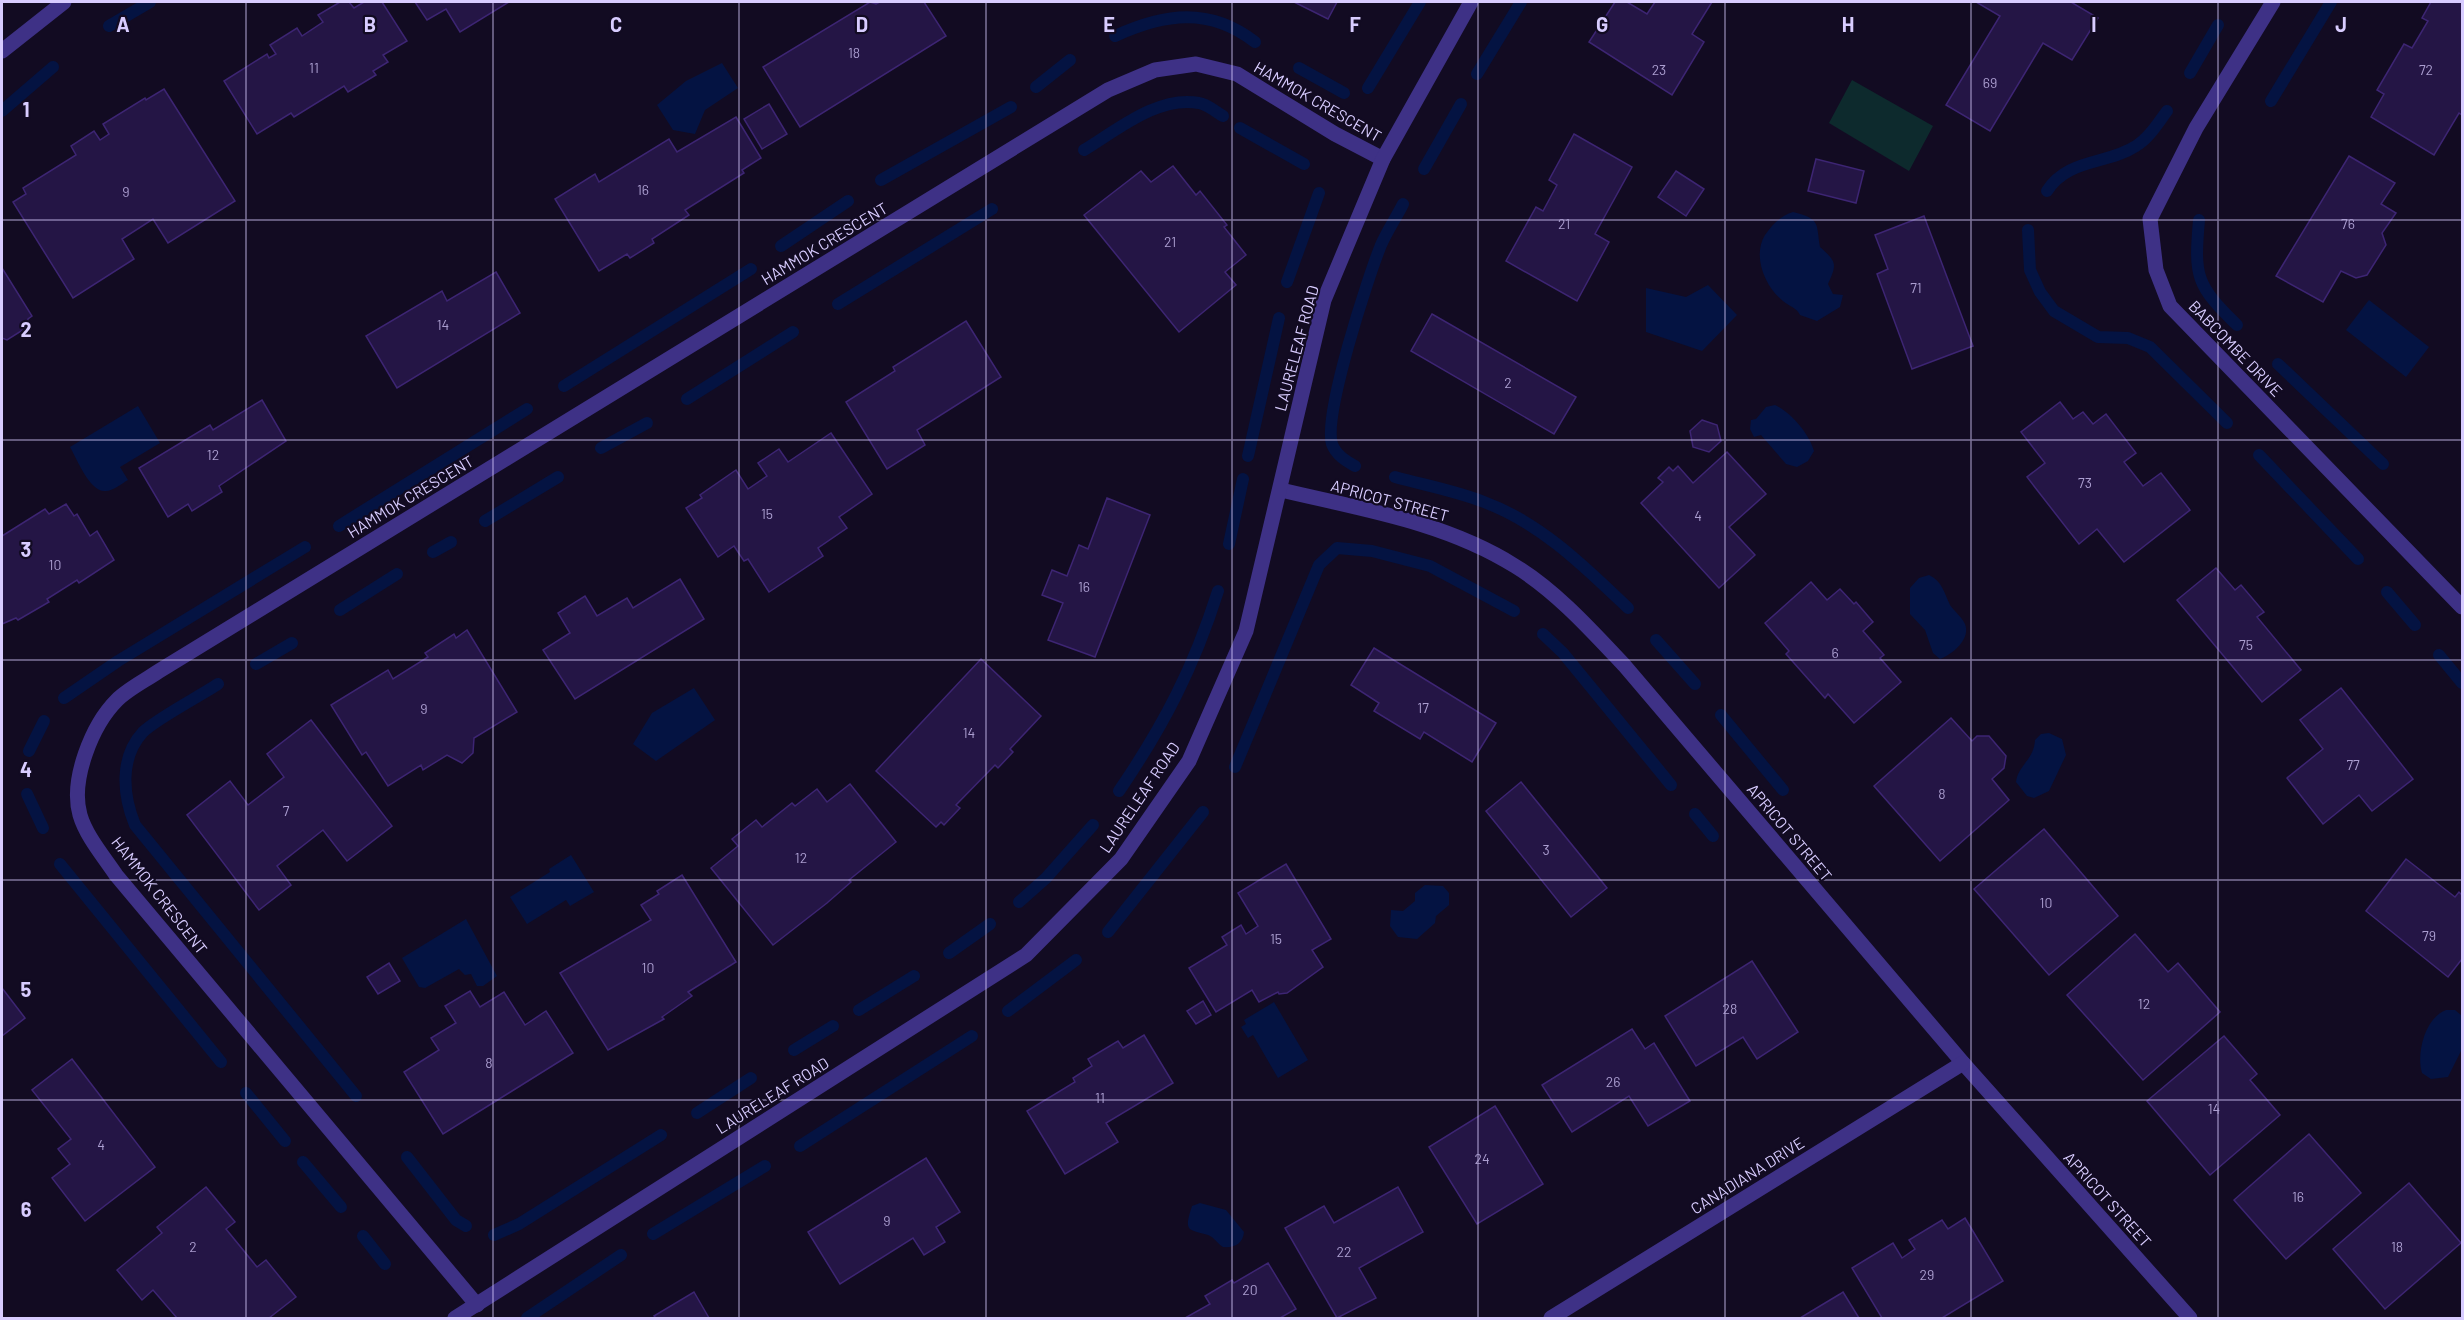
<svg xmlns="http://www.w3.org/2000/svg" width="2464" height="1320" viewBox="0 0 2464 1320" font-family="Barlow,sans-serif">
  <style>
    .green { fill: #0d2a2d }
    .water { fill: #041342 }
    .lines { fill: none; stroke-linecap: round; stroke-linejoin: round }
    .stream { stroke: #041342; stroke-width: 12 }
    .building { fill: #241545; stroke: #3d2573; stroke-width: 1.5 }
    .minor { stroke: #3e3186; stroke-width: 15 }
    .grid { fill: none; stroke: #d8ccff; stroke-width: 1.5; stroke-opacity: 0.55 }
    .labels { text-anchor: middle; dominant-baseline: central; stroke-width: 4.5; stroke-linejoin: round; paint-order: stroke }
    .number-label { font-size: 14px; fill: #ab9ed0 }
    .street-label { font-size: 16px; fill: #d8ccff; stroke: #120b22 }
    .grid-label { font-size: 20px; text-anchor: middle; font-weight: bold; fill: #d8ccff; stroke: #120b22; stroke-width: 4.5; stroke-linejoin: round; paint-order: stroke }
  </style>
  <rect width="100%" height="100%" fill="#120b22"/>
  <path class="green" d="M1852,80L1933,126L1909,171L1829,123Z"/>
  <g class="water">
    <path d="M722,63L738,88L705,110L695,134L673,130L657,105L686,81Z"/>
    <path d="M1793,212C1821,219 1816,223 1820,247C1837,262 1837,264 1828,284L1833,294L1843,295L1840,307L1817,321L1800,315C1796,307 1790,307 1783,301C1765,287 1752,256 1765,235C1773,224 1780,216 1793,212Z"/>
    <path d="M1708,285L1737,315L1702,351L1646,332V288L1686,297Z"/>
    <path d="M2369,300L2429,347L2406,377L2346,330Z"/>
    <path d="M1775,405C1791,412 1810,435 1814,451L1808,461L1797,467L1786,464L1761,435L1754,437L1750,429L1751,420L1756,419L1766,407Z"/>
    <path d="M138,406L160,443L120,467L128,480C121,484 113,491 106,491C90,493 77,459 70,447Z"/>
    <path d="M1929,575C1942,581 1944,592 1950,605C1954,611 1962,617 1965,624C1971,639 1953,654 1940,659L1933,653L1925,630L1910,614V588L1919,578Z"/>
    <path d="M694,688L715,720L656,761L633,744L652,713Z"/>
    <path d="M2049,733L2062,739L2066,755L2049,791L2034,798L2027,796L2016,782C2018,765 2034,760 2035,740L2041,734Z"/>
    <path d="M571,855L594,892L570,906L566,900L527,924L510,897L550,872L549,869Z"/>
    <path d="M1425,885L1443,886L1449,893V905L1436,916L1435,923L1417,939L1398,937L1390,926L1391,910L1403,911L1415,901V893Z"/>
    <path d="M466,919L497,976L483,986H477L471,974L465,975L459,969L425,988L419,987L402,958Z"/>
    <path d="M1274,1002L1308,1060L1278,1078L1253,1035L1248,1038L1241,1027L1246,1024L1244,1020Z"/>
    <path d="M2446,1010H2455L2462,1016V1049L2448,1077L2431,1079L2422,1073C2416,1053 2425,1018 2446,1010Z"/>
    <path d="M1200,1203L1226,1210L1244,1232C1243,1244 1234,1248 1223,1247C1218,1244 1214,1237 1208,1235C1189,1229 1183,1233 1192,1206Z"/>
  </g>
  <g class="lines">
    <g class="stream">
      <path d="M109,26L150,2"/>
      <path d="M1115,36C1165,13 1210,7 1255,42"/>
      <path d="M1299,68L1344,93"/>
      <path d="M2190,73L2218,25"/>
      <path d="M1477,74L1521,2"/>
      <path d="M1036,87L1070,60"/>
      <path d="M1368,88L1420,2"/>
      <path d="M2271,101L2331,2"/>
      <path d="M2,111L53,67"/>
      <path d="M1240,128L1304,164"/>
      <path d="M1084,150C1116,131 1158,95 1199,103C1207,104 1216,112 1223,116"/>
      <path d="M1424,169L1461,104"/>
      <path d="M881,180L1011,107"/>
      <path d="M2047,191C2068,158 2107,165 2136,146C2149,138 2158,123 2167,111"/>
      <path d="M2199,220C2194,277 2196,285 2237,325"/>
      <path d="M2028,230L2030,270L2040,292L2054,311L2098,337L2128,338L2150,347L2227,423"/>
      <path d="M781,246L848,201"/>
      <path d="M1287,282L1319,193"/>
      <path d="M838,304L992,209"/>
      <path d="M2278,364L2383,464"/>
      <path d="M564,386L751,269"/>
      <path d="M687,399L793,332"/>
      <path d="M601,448L647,423"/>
      <path d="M2259,455L2358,559"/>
      <path d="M1248,456L1279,318"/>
      <path d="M1355,466C1346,461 1336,455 1332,444C1323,415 1368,277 1381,245C1387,231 1396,218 1403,204"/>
      <path d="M1395,477C1424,485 1456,491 1484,502C1541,523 1585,567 1628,608"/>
      <path d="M485,521L558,477"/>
      <path d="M339,526L527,409"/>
      <path d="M1229,544L1243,479"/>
      <path d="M433,552L451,542"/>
      <path d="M2387,592L2415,625"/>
      <path d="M340,610L397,574"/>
      <path d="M1543,634L1563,653L1671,785"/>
      <path d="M1656,640L1695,684"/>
      <path d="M2439,655L2462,683"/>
      <path d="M256,664L292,643"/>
      <path d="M218,684C200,696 156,719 143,732C119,758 123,796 135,825L356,1096"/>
      <path d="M64,698L118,661L305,547"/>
      <path d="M1721,715L1783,790"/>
      <path d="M29,751L44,721"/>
      <path d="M1235,767L1319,565L1337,548L1372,551L1430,566L1514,611"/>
      <path d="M1119,791C1164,725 1194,667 1218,591"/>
      <path d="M27,794L43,828"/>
      <path d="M1695,814L1713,836"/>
      <path d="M60,864L221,1062"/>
      <path d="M1019,902L1046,878L1093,825"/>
      <path d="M1108,932L1203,812"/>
      <path d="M949,953L990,924"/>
      <path d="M859,1010L914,976"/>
      <path d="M1008,1011L1076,960"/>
      <path d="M794,1050L833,1026"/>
      <path d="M246,1093L285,1141"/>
      <path d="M697,1113L751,1078"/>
      <path d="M800,1146L972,1036"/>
      <path d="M407,1157L456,1220L466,1226"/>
      <path d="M303,1162L341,1207"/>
      <path d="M653,1234L765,1166"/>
      <path d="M494,1235L519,1224L661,1135"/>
      <path d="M363,1236L385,1264"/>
      <path d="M527,1318L621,1255"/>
    </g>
  </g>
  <g class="building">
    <path d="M340,2H349L354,8L364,2H382L407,41L383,55L388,62L373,71L376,75L348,92L344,86L294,117L291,113L257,134L224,81L267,54L269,58L276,54L270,45L297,28L302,36L323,22L318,15Z"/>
    <path d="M415,2H509L460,32L446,9L427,20Z"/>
    <path d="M870,2L876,4L880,2H924L946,36L800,127L763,67Z"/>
    <path d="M1294,2H1337L1328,19Z"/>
    <path d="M1615,2H1627L1647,14L1655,2H1712L1692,34L1704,42L1672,95L1589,42Z"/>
    <path d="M1976,2H2071L2098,18L2072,60L2043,43L1990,131L1946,105L2000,16Z"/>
    <path d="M2431,2H2462V115L2459,113L2434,155L2371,117L2384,94L2377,90L2404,44L2412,48L2428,21L2422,18Z"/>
    <path d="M164,89L235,201L168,243L153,219L122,239L134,259L73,298L13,202L26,194L23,188L76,155L71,146L94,131L100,140L109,134L103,124L145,98L146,100Z"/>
    <path d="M769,104L787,134L762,149L744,119Z"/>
    <path d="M736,117L761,158L742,170L744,173L685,210L689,215L652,239L654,243L630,258L627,254L599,271L555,199L595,174L599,182L669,139L677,152Z"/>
    <path d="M1574,134L1632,167L1595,234L1609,242L1577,301L1506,261L1536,207L1543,211L1557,185L1549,180Z"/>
    <path d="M2349,156L2395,183L2381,204L2396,213L2382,233L2386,245L2367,275L2356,278L2341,271L2323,302L2276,276Z"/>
    <path d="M1816,159L1864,171L1856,203L1808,191Z"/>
    <path d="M1173,166L1196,195L1200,191L1227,225L1224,227L1246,255L1225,272L1236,285L1179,332L1084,215L1141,171L1151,182Z"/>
    <path d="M1676,171L1704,189L1686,216L1658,197Z"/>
    <path d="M1924,216L1973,346L1912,369L1877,274L1888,269L1875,235Z"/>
    <path d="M2,268L32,316L28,319L26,328L7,340L2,338Z"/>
    <path d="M496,272L520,313L397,388L366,336L442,291L447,301Z"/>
    <path d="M1432,314L1576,397L1554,434L1411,351Z"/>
    <path d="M966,321L1001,377L917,430L925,445L887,469L846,402L895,371L893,367Z"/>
    <path d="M262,400L286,441L219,486L222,492L192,511L188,504L168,517L139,468L210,425L213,430Z"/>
    <path d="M2060,402L2073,419L2083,412L2093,424L2106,414L2136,453L2124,462L2143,486L2161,473L2190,510L2124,562L2097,529L2079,544L2027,477L2045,463L2021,432Z"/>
    <path d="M1702,420L1717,425L1721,441L1709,452L1693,447L1690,431Z"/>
    <path d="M831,433L872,494L839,517L847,528L818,548L823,556L769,592L748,559L744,561L734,546L718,557L686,508L702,498L700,495L736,470L748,489L767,476L758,463L779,449L788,462Z"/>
    <path d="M1727,452L1766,494L1729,527L1755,555L1719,588L1641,503L1663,482L1658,478L1669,467L1673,471L1678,466L1693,483Z"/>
    <path d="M1107,498L1150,515L1095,657L1048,640L1063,603L1042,595L1052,570L1067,576L1079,545L1088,549Z"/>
    <path d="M66,504L74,516L77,514L90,536L97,531L114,560L79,583L77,580L47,599L49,602L18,620L16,618L2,624V536L45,509L49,514Z"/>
    <path d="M2216,568L2235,590L2241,585L2264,612L2257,617L2301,670L2262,702L2177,600Z"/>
    <path d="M680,579L704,619L575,699L543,650L570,633L558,613L585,596L597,616L627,598L633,608Z"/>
    <path d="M1811,582L1827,600L1840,589L1854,604L1856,602L1873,622L1863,631L1884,655L1880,658L1901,682L1854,723L1828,694L1825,698L1786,654L1789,651L1765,623Z"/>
    <path d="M467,630L517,712L474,738L473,753L462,763L447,755L423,770L421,765L388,786L366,752L362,755L331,705L388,670L393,679L428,657L425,653L454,634L456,638Z"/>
    <path d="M1374,648L1496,723L1472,762L1424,732L1420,739L1374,711L1379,703L1351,685Z"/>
    <path d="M981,659L1041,716L1010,749L1013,752L998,768L995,765L956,805L960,808L944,825L941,822L936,827L876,771Z"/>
    <path d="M2341,688L2413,779L2372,811L2359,795L2323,824L2287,778L2323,749L2300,720Z"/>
    <path d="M1951,718L1972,741L1977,736H1989L2006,756L2004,768L1992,779L2009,800L1940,861L1874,786Z"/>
    <path d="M311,720L392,826L347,861L323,830L277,866L291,885L259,910L187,815L230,781L248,805L284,777L267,754Z"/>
    <path d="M1521,782L1607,888L1571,917L1486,811Z"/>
    <path d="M850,784L896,842L849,880L851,882L827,903L773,945L711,868L738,846L732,839L756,820L762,827L792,803L795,806L817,789L827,802Z"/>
    <path d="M2044,829L2118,916L2049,975L1974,889Z"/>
    <path d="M2406,859L2455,897L2459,892L2462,895V959L2448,977L2366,911Z"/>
    <path d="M1286,864L1331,939L1312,950L1323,967L1287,993L1279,994L1278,992L1259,1002L1252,990L1216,1012L1189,968L1227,945L1222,937L1241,925L1246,934L1258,926L1238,893Z"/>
    <path d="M682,875L736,962L688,992L692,996L662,1017L664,1019L608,1050L560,973L651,920L641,905L659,894L657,891Z"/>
    <path d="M2135,934L2168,972L2178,963L2220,1012L2143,1080L2067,995Z"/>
    <path d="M1752,961L1798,1032L1757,1059L1743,1037L1696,1066L1665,1016Z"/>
    <path d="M389,963L400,981L378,994L367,977Z"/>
    <path d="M2,988L25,1018L2,1036Z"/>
    <path d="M470,991L480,1007L504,992L525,1025L546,1011L573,1053L443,1134L404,1072L439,1050L431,1038L456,1023L445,1006Z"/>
    <path d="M1203,1001L1211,1015L1196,1024L1187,1011Z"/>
    <path d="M1632,1029L1645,1049L1654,1043L1690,1101L1648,1126L1629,1096L1572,1132L1542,1085Z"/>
    <path d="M1144,1035L1173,1083L1106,1123L1118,1142L1065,1174L1027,1111L1075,1082L1073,1078L1092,1066L1088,1059L1118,1041L1123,1048Z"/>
    <path d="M2224,1036L2257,1074L2250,1080L2280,1115L2210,1175L2147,1101Z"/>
    <path d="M72,1059L155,1167L85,1221L52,1178L70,1164L58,1149L71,1139L32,1090Z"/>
    <path d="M1495,1106L1543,1184L1477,1224L1429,1147Z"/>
    <path d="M2309,1134L2361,1193L2286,1259L2234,1200Z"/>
    <path d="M926,1158L960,1212L936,1227L945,1242L924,1255L913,1238L840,1284L808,1232Z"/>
    <path d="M2409,1183L2461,1243L2385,1309L2333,1249Z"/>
    <path d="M206,1187L235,1222L226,1229L257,1267L266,1260L296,1297L269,1318H177L153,1290L142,1300L117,1270L162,1233L157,1227Z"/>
    <path d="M1398,1187L1423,1232L1359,1268L1376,1298L1337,1318L1285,1228L1324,1206L1334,1223Z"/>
    <path d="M1965,1218L2003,1281L1942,1318H1882L1852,1268L1893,1243L1902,1258L1915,1249L1909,1240L1942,1220L1948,1229Z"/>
    <path d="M1268,1263L1296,1309L1280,1318H1185L1210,1304L1205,1296L1232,1280L1234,1283Z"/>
    <path d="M694,1292L709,1318H656L654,1316Z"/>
    <path d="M1843,1292L1859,1318H1800L1840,1294Z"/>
  </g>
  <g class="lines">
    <g class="minor">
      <path d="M2273,2L2196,128L2150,219L2156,270L2170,306L2462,607"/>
      <path d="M2,51L64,2"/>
      <path d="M1281,490C1361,509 1445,522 1515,566C1556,591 1591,630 1624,665L1963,1063L2190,1318"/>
      <path d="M477,1305L116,875C104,857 86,836 80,815C70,780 92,725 117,700C128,689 146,680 159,671L1108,90L1155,70L1196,64L1237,74L1335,134L1383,159"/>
      <path d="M455,1318L1026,955L1121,859L1189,761L1246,631L1324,300L1383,159L1471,2"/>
      <path d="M1551,1318L1963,1063"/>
    </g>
  </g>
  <path class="grid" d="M246,2V1318M493,2V1318M739,2V1318M986,2V1318M1232,2V1318M1478,2V1318M1725,2V1318M1971,2V1318M2218,2V1318M2,220H2462M2,440H2462M2,660H2462M2,880H2462M2,1100H2462"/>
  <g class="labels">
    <g class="number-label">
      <text x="854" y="52">18</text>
      <text x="314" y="67">11</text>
      <text x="1659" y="69">23</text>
      <text x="2426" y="69">72</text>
      <text x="1990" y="82">69</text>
      <text x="643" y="189">16</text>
      <text x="126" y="191">9</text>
      <text x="1564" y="223">21</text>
      <text x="2348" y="223">76</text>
      <text x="1170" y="241">21</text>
      <text x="1916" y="287">71</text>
      <text x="443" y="324">14</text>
      <text x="1508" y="382">2</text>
      <text x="213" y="454">12</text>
      <text x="2085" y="482">73</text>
      <text x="767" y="513">15</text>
      <text x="1698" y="515">4</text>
      <text x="55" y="564">10</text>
      <text x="1084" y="586">16</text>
      <text x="2246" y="644">75</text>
      <text x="1835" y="652">6</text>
      <text x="1423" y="707">17</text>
      <text x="424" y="708">9</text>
      <text x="969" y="732">14</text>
      <text x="2353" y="764">77</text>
      <text x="1942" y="793">8</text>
      <text x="286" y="810">7</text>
      <text x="1546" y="849">3</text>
      <text x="801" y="857">12</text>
      <text x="2046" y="902">10</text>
      <text x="2429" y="935">79</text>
      <text x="1276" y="938">15</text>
      <text x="648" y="967">10</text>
      <text x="2144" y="1003">12</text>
      <text x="1730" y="1008">28</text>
      <text x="489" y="1062">8</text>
      <text x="1613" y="1081">26</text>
      <text x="1100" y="1097">11</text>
      <text x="2214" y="1108">14</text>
      <text x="101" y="1144">4</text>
      <text x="1482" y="1158">24</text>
      <text x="2298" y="1196">16</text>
      <text x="887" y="1220">9</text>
      <text x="193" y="1246">2</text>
      <text x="2397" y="1246">18</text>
      <text x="1344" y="1251">22</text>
      <text x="1927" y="1274">29</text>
      <text x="1250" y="1289">20</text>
    </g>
    <g class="street-label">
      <text transform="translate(1318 101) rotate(30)">HAMMOK CRESCENT</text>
      <text transform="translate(824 243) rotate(-31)">HAMMOK CRESCENT</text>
      <text transform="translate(1296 348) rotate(-75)">LAURELEAF ROAD</text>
      <text transform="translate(2236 348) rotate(46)">BABCOMBE DRIVE</text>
      <text transform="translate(410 496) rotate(-31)">HAMMOK CRESCENT</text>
      <text transform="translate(1390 500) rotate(15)">APRICOT STREET</text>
      <text transform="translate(1139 797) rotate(-56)">LAURELEAF ROAD</text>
      <text transform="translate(1790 832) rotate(50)">APRICOT STREET</text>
      <text transform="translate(160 895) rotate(52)">HAMMOK CRESCENT</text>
      <text transform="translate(772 1095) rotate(-32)">LAURELEAF ROAD</text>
      <text transform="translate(1747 1175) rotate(-32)">CANADIANA DRIVE</text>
      <text transform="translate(2108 1199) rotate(48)">APRICOT STREET</text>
    </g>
  </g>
  <g class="grid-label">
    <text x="123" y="32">A</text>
    <text x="370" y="32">B</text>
    <text x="616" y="32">C</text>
    <text x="862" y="32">D</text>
    <text x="1109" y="32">E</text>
    <text x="1355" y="32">F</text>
    <text x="1602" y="32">G</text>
    <text x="1848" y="32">H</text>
    <text x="2094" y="32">I</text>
    <text x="2341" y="32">J</text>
    <text x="26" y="117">1</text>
    <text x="26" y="337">2</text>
    <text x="26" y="557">3</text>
    <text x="26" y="777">4</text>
    <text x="26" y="997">5</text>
    <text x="26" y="1217">6</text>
  </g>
  <rect width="2464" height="1320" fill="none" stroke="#d8ccff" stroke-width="6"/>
</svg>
